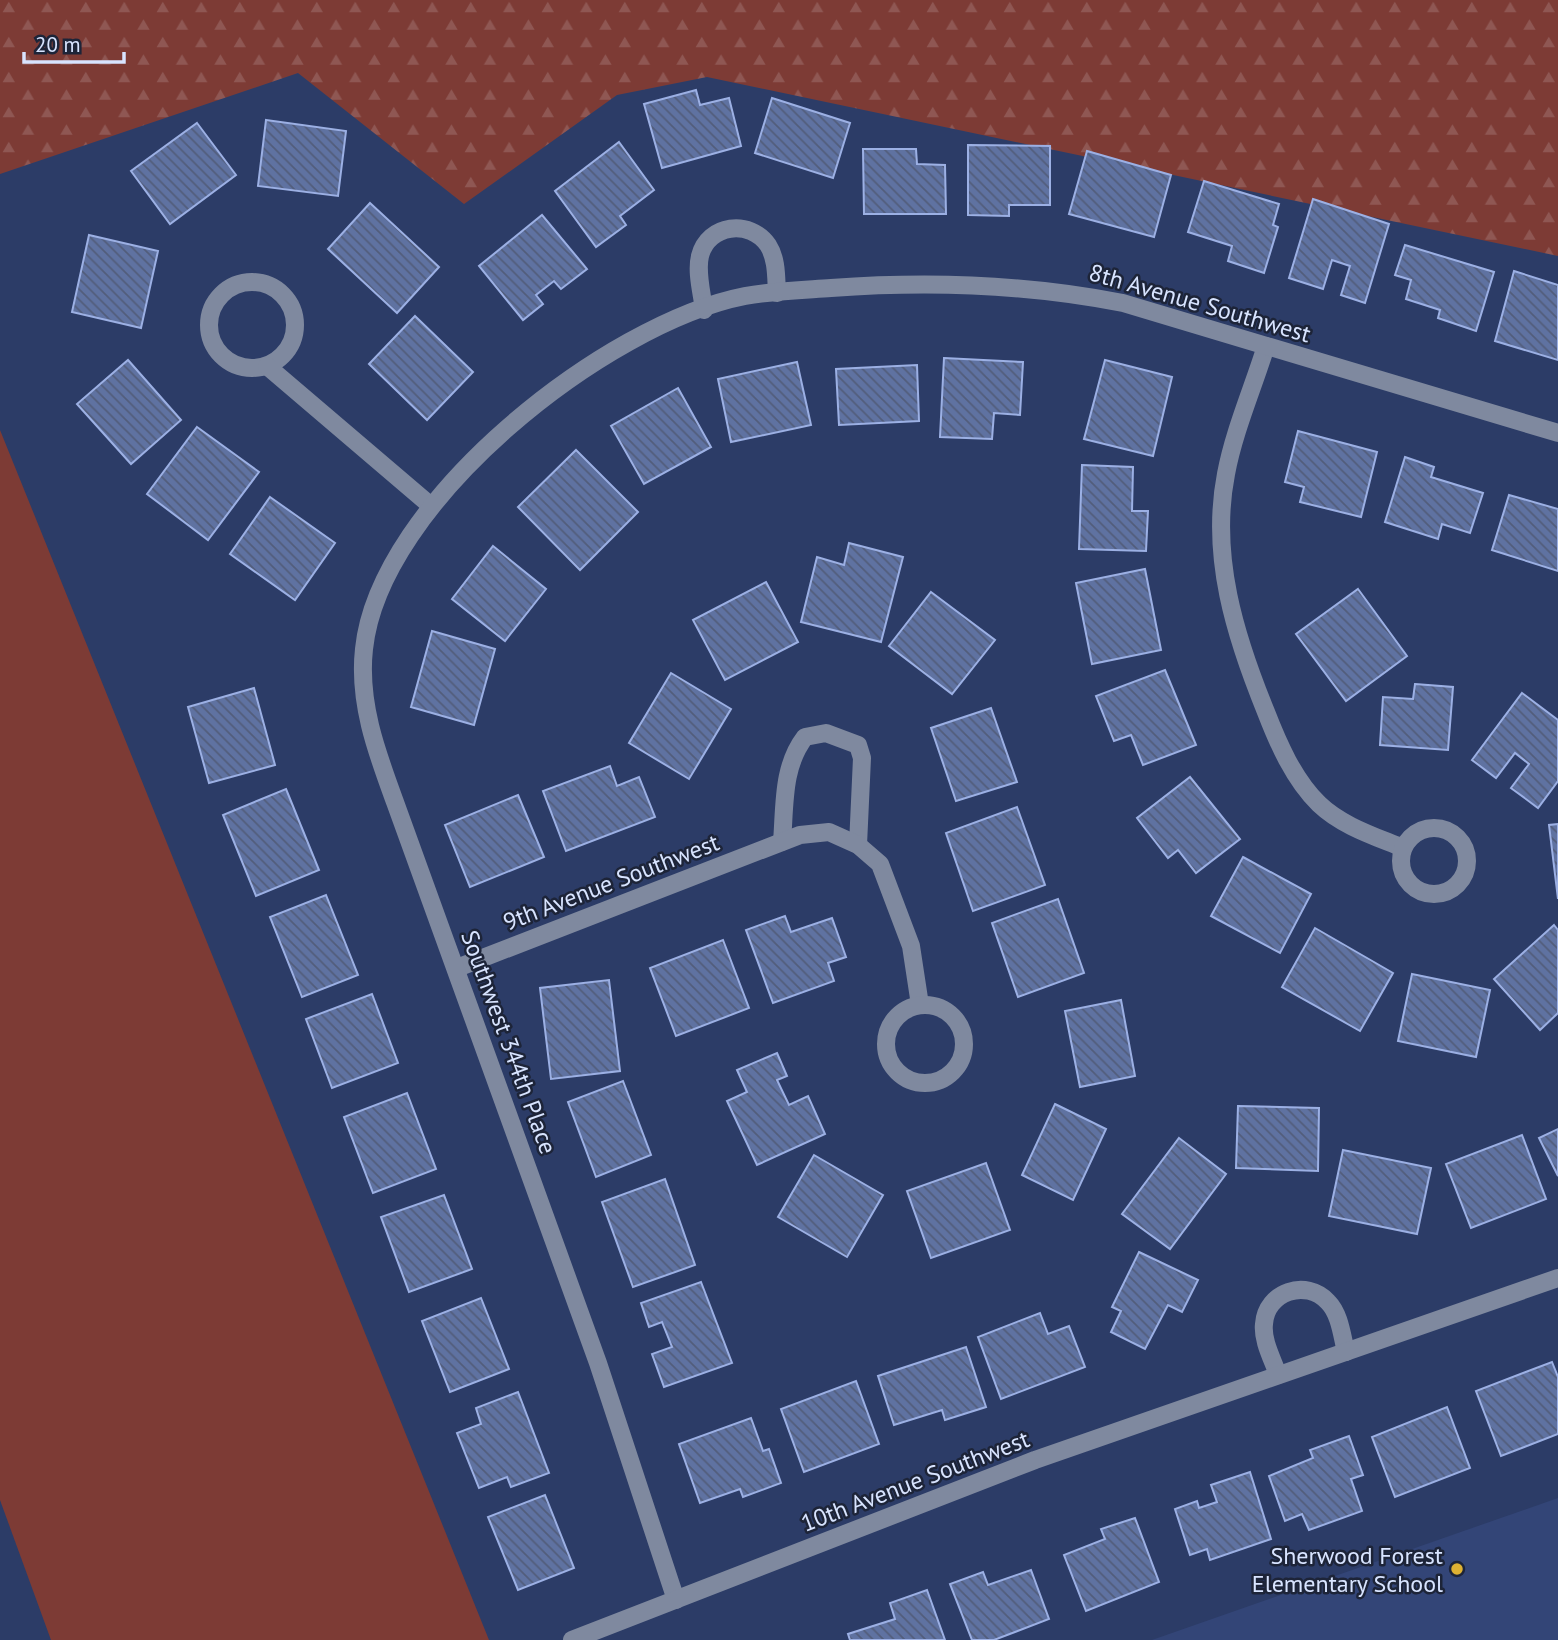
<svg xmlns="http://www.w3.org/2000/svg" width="1558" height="1640" viewBox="0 0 1558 1640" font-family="'PT Sans',sans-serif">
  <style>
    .built { fill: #334577 }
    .grass { fill: #7d3b35 }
    .forest { fill: url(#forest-firs) }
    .building { fill: url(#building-back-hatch); stroke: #9cb0e4; stroke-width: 2 }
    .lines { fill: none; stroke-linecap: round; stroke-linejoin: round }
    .minor { stroke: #7f899f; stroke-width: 18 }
    .poi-dot { fill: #deb133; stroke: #1d2438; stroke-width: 2.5 }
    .labels { text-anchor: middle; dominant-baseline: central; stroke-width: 5; stroke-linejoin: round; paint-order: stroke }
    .street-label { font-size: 24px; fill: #d8e4ff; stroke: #1d2438 }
    .poi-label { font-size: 24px; fill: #d8e4ff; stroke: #1d2438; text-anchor: end }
  </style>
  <defs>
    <pattern id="forest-firs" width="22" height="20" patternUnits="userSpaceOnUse" patternTransform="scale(1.75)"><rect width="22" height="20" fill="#7d3b35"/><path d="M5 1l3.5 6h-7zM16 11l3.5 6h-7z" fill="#8f5753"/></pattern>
    <pattern id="building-back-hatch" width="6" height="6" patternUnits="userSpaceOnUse" patternTransform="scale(1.75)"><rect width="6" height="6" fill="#5f72a1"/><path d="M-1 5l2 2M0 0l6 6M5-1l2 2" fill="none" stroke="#525d7b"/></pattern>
  </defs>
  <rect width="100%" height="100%" fill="#2c3c67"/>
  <path class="built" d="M1558,1498V1640H1152Z"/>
  <path class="grass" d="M0,430L489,1640H51L0,1500Z"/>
  <path class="forest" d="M0,0H1558V256L707,77L617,95L464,204L298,73L0,174Z"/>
  <g class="building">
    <path d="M696,90L700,105L729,98L741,146L662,168L644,104Z"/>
    <path d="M772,98L850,123L833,178L755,153Z"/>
    <path d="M266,120L346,131L338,196L258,186Z"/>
    <path d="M197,123L236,175L170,224L131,171Z"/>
    <path d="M619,142L654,190L620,216L626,225L596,247L555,191Z"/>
    <path d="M968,145L1050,146V205H1009V216L968,215Z"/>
    <path d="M863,149H916L917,164L945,165L946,214H864Z"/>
    <path d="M1087,151L1171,175L1154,237L1069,214Z"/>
    <path d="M1204,181L1279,204L1273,225L1278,227L1264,273L1228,261L1232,246L1188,232Z"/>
    <path d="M1313,199L1389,224L1365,303L1341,295L1350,266L1332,260L1323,289L1289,278Z"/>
    <path d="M370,203L439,267L397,313L328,249Z"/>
    <path d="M542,215L587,269L561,289L554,281L536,295L543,304L523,320L479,266Z"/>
    <path d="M89,235L158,251L141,328L72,312Z"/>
    <path d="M1405,245L1494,272L1476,331L1438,318L1440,310L1406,299L1411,280L1395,275Z"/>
    <path d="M1514,271L1558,285V360L1495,341Z"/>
    <path d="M415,316L473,372L427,420L369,364Z"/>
    <path d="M944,358L1023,362L1020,415L994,413L992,439L940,437Z"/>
    <path d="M128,360L181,420L131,464L77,404Z"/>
    <path d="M1105,360L1172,377L1153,456L1084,439Z"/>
    <path d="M797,362L811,425L731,442L718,379Z"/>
    <path d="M917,365L919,421L839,425L836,369Z"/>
    <path d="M678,388L711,447L644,484L611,426Z"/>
    <path d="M197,427L259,472L208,540L147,494Z"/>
    <path d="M1298,431L1377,452L1361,517L1300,502L1304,487L1285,482Z"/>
    <path d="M576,450L638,512L580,570L518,507Z"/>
    <path d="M1405,457L1434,467L1431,477L1483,493L1470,533L1442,524L1438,539L1385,522Z"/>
    <path d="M1082,465L1133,467L1132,511H1148L1146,551L1079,549Z"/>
    <path d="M1509,495L1558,509V571L1492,550Z"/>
    <path d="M270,497L335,543L295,600L230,554Z"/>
    <path d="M849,543L903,557L881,642L801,622L817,557L844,565Z"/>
    <path d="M493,546L546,589L505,641L452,599Z"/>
    <path d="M1145,569L1161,650L1092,664L1076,583Z"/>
    <path d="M766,582L798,642L725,680L693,620Z"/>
    <path d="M1358,589L1407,656L1346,701L1296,634Z"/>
    <path d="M931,592L995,640L952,694L889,646Z"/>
    <path d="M432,631L495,649L474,725L411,707Z"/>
    <path d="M1165,670L1196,745L1143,765L1131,735L1114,741L1096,696Z"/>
    <path d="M671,673L731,709L689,779L629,743Z"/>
    <path d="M1415,684L1453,687L1448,750L1380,745L1383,697L1413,699Z"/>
    <path d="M254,688L275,765L209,783L188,707Z"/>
    <path d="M1522,693L1558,720V781L1538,808L1511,788L1529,764L1515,753L1496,778L1472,760Z"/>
    <path d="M991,708L1017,782L956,801L931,728Z"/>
    <path d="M610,766L617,786L639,777L655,817L566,851L543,791Z"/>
    <path d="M1190,777L1240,839L1196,873L1178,850L1168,858L1137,818Z"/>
    <path d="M286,789L319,870L256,896L223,815Z"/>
    <path d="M518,795L544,857L470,887L445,825Z"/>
    <path d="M1017,807L1045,885L973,911L946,833Z"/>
    <path d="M1558,824V899L1549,825Z"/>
    <path d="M1243,857L1311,894L1280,953L1211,916Z"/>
    <path d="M326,895L358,975L302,997L270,917Z"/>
    <path d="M1058,899L1084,973L1018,997L992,923Z"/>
    <path d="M785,916L791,932L832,918L846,957L828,963L834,981L773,1003L746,930Z"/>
    <path d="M1554,925L1558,930V1013L1540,1030L1494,979Z"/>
    <path d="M1315,928L1393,973L1360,1031L1282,987Z"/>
    <path d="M723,940L749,1008L676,1036L650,968Z"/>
    <path d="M1412,974L1490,990L1476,1057L1398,1041Z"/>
    <path d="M609,980L620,1071L551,1079L540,988Z"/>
    <path d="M372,994L398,1063L332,1088L306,1019Z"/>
    <path d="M1121,1000L1135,1076L1080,1087L1065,1011Z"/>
    <path d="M777,1053L787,1076L777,1080L789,1105L808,1096L825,1134L757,1165L727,1101L747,1092L737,1070Z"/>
    <path d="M623,1081L651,1155L596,1177L568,1102Z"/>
    <path d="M407,1093L436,1169L373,1193L344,1117Z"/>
    <path d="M1055,1104L1106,1129L1073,1200L1022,1175Z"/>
    <path d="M1238,1106L1319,1108L1318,1171L1236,1168Z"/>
    <path d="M1558,1129V1176L1539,1138Z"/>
    <path d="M1522,1135L1546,1199L1471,1228L1446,1164Z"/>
    <path d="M1179,1138L1226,1174L1170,1249L1122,1214Z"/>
    <path d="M1343,1150L1431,1168L1417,1234L1329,1216Z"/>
    <path d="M814,1155L883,1195L847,1257L778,1217Z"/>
    <path d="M986,1163L1010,1230L931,1258L907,1191Z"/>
    <path d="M665,1179L695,1265L633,1287L602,1202Z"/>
    <path d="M444,1195L472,1269L409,1292L381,1217Z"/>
    <path d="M1139,1252L1198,1280L1182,1312L1168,1305L1145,1349L1111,1332L1121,1311L1112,1307Z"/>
    <path d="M701,1282L732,1363L664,1387L652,1354L672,1347L662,1322L649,1327L641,1303Z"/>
    <path d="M481,1298L509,1369L450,1392L422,1321Z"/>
    <path d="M1040,1313L1048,1334L1069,1326L1085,1367L1001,1399L978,1337Z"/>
    <path d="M966,1347L986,1407L945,1420L942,1410L894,1425L878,1376Z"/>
    <path d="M1552,1362L1558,1377V1434L1501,1456L1476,1391Z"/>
    <path d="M856,1381L879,1444L804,1472L781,1409Z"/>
    <path d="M518,1392L549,1473L511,1487L507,1477L479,1488L457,1433L481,1424L476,1408Z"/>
    <path d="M1447,1407L1470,1468L1395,1497L1372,1437Z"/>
    <path d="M751,1418L763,1451L769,1449L781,1483L743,1497L740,1489L700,1503L679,1444Z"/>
    <path d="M1349,1436L1363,1475L1351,1479L1362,1511L1309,1530L1302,1514L1285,1521L1269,1476L1313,1458L1310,1450Z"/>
    <path d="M1250,1472L1271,1539L1210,1560L1207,1549L1190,1555L1175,1509L1197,1501L1199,1508L1217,1502L1211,1485Z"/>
    <path d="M545,1495L574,1568L518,1590L488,1517Z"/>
    <path d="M1135,1518L1159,1582L1086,1611L1064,1555L1105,1539L1101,1529Z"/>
    <path d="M1031,1570L1049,1619L994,1640H972L950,1584L983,1572L988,1585Z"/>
    <path d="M927,1590L945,1640H850L848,1634L895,1619L890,1603Z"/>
  </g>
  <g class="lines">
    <g class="minor">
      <circle cx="252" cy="325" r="43"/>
      <path d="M704,310C702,293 696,272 700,256C708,224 750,219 768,245C777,259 776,277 777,293"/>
      <path d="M1266,346C1253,388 1234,431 1226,474C1210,556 1235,636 1266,712C1278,743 1294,780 1319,804C1342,826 1374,836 1403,848"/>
      <path d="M267,366L430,505"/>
      <circle cx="1434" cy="861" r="33"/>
      <path d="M782,842C785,805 782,767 805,737L826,733L858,745L862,758L858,845"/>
      <path d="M457,968L800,835L829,832L858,845L880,864L911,946L920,1005"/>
      <circle cx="925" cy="1044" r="39"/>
      <path d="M1278,1375C1273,1360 1262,1341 1264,1324C1266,1292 1306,1278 1328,1302C1340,1314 1342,1336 1346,1352"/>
      <path d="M676,1600L598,1363L395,802C377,753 358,703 364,649C379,502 606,323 745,296C773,291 803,290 831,288C929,281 1027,284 1123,303L1558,433"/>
      <path d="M572,1640L1035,1460L1558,1278"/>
    </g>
  </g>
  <circle class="poi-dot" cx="1457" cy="1569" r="7"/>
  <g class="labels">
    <g class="street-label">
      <text transform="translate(1200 303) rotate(16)">8th Avenue Southwest</text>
      <text transform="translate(611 882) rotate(-21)">9th Avenue Southwest</text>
      <text transform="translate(509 1042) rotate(70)">Southwest 344th Place</text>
      <text transform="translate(915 1481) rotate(-21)">10th Avenue Southwest</text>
    </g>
    <g class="poi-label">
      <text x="1443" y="1555">Sherwood Forest<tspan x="1443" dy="28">Elementary School</tspan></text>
    </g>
  </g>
  <path d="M24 52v10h100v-10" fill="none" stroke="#d8e4ff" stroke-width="3.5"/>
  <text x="35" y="52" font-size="21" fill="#d8e4ff" stroke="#1d2438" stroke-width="5" paint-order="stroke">20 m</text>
</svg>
